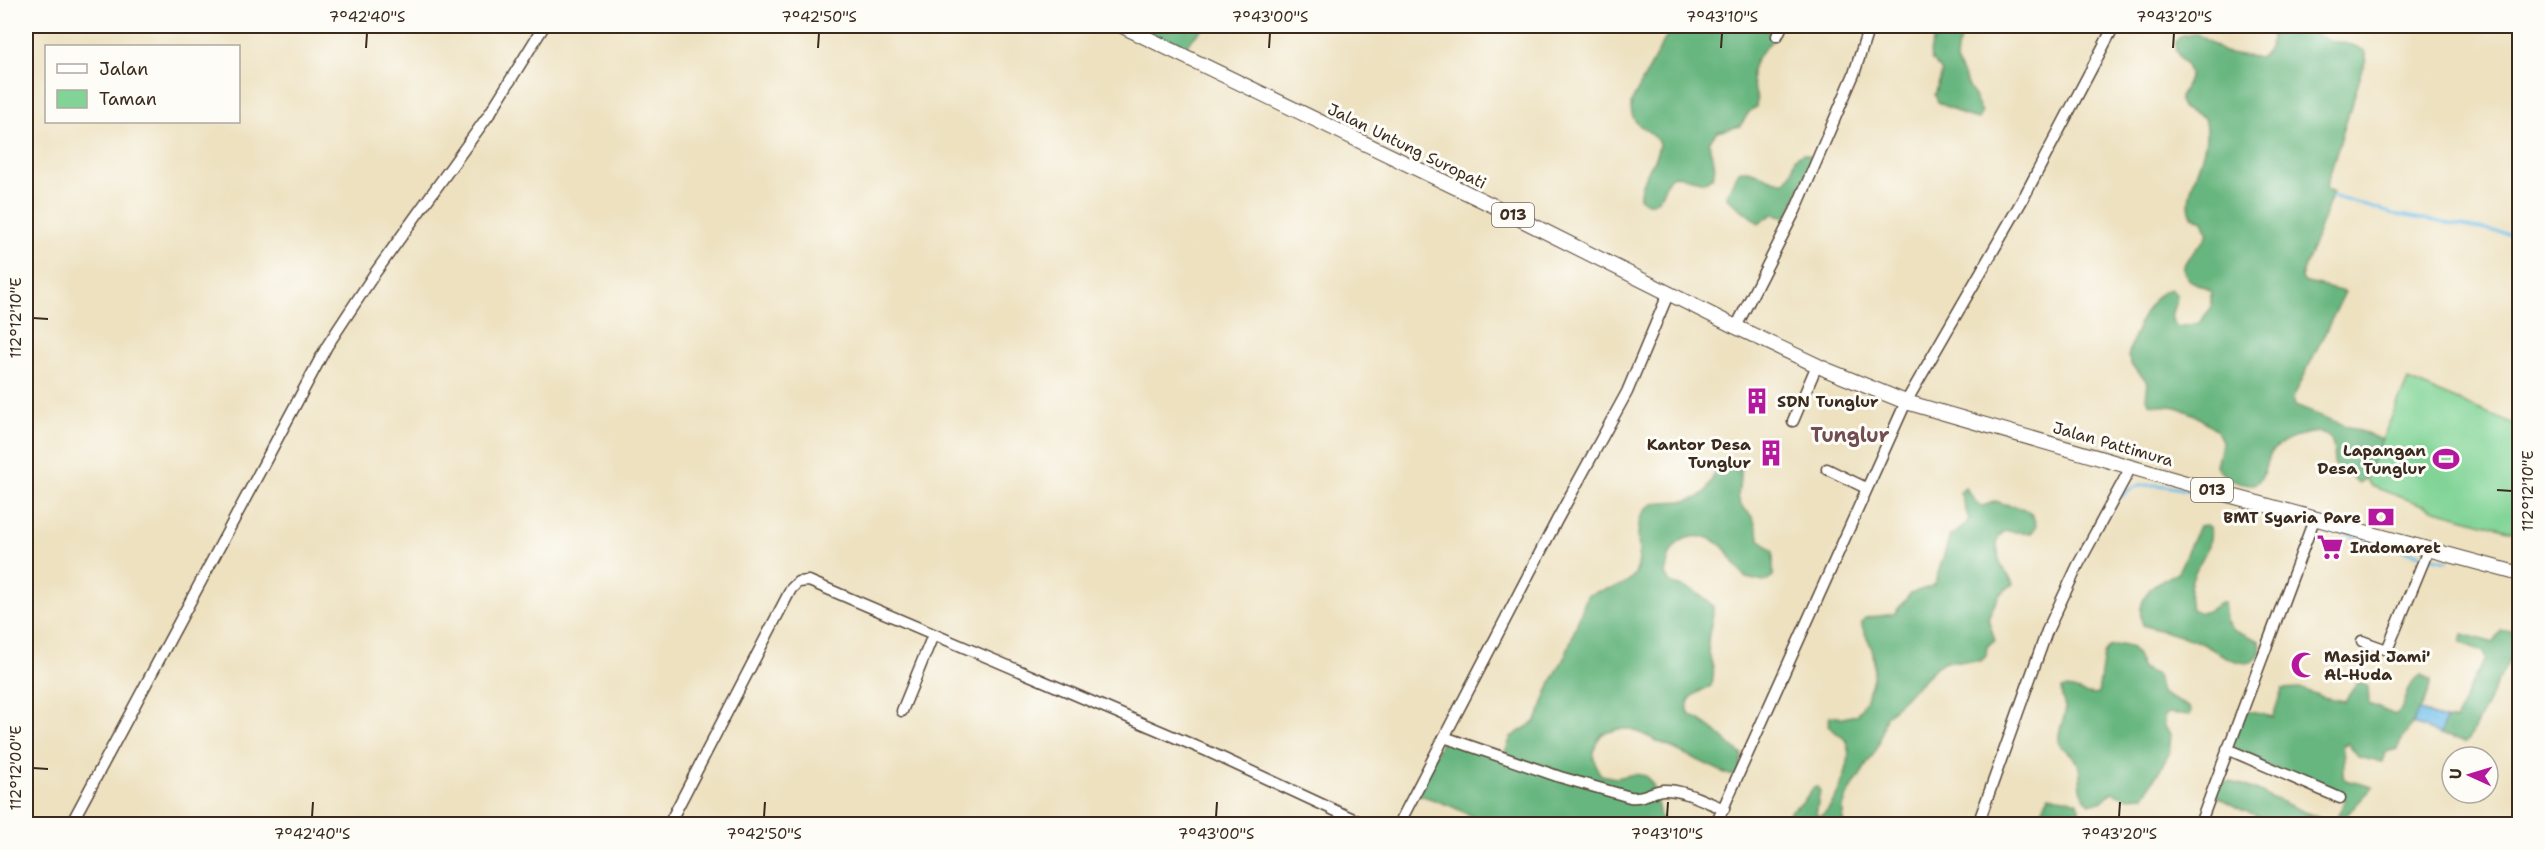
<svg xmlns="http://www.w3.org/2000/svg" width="2545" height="850" viewBox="0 0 2545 850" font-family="'Shantell Sans',sans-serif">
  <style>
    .green { fill: #81d496; stroke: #5e7f5a; stroke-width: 1.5 }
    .forest { fill: #68b67f; stroke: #52704e; stroke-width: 1.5 }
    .water { fill: #71c0ec; stroke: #567585; stroke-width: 1.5 }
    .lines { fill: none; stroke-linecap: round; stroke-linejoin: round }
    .stream { stroke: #71c0ec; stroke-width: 3 }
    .minor-casing { stroke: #564536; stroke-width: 13 }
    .major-casing { stroke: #564536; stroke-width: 16 }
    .minor { stroke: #fff; stroke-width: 10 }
    .major { stroke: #fff; stroke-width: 14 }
    .ticks { fill: none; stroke: #3b2a1e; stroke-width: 2 }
    .labels { text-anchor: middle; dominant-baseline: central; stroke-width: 6; stroke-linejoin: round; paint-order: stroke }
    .shield { fill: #fdfcf7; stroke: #75695f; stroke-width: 1.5 }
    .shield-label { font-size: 15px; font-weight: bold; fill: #3b2a1e }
    .street-label { font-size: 16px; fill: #3b2a1e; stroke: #fdfcf7 }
    .poi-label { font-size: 16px; font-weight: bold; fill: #3b2a1e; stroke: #fdfcf7; text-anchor: start }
    .quarter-label { font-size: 20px; font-weight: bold; fill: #704e54; stroke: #fdfcf7 }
    .neatline { fill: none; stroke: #3b2a1e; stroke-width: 2 }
    .ticks-label { font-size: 15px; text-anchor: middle; fill: #3b2a1e }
  </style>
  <rect width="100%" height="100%" fill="#fdfcf7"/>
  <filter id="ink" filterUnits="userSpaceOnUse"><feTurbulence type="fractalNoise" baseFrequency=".0167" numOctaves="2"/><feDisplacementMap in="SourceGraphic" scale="12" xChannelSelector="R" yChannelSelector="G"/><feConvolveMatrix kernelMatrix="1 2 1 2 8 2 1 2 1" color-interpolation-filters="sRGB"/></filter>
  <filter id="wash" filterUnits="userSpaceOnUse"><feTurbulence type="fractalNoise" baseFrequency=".008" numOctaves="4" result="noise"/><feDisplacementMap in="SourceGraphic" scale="24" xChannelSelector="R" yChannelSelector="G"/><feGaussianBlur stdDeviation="1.35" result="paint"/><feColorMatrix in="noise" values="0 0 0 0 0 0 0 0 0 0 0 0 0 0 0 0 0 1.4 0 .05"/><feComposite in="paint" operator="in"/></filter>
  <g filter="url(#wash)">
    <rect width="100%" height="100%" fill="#ede1c0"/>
    <path class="green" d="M2408,380L2519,426V533L2436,510L2371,486L2365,478Z"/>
    <g class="forest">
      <path d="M1126,26H1205L1179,53Z"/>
      <path d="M1672,26H1757L1777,36C1765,47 1749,62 1752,80C1753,91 1759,94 1756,107L1749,112L1740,126L1717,132L1709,142C1710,157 1718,160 1713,177L1705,182L1674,175L1669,178C1663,190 1657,214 1640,198C1639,177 1659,160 1659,143C1649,125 1630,130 1631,103Z"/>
      <path d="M1927,26H1965L1957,49L1956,61L1982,112L1978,119L1963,115L1938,102L1935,95L1942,72C1939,67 1935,64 1932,60C1926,50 1937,40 1935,30Z"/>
      <path d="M2271,26H2314V31C2327,46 2353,39 2366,53V59L2327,183L2326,189L2333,193L2301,277L2303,282L2345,292L2293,398L2295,406L2382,440L2365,478L2360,483C2355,481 2353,478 2349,475C2345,472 2340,471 2337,468C2330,463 2338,448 2330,438C2319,424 2281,441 2271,452C2264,462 2266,479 2254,484C2240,484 2222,478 2216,465L2222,441L2216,429L2193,414L2177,407L2150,404L2146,398L2148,382L2132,366L2128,357C2133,336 2147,296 2170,289L2177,295C2177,308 2164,316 2178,327L2199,323L2211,308V292C2204,285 2192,284 2187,277C2174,261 2204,247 2208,233L2203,221L2192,216C2179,191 2215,153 2204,118C2198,112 2188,114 2182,107C2174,97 2189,87 2189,76C2189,61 2173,57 2175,42L2182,35L2197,34L2224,52L2259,58C2272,52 2272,38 2271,26Z"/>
      <path d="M1803,153L1813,157L1787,217L1773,214L1759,223L1729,200L1726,195L1739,171C1755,166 1768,183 1785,182L1792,172L1795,158Z"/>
      <path d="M1731,462L1741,468L1738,497L1741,505L1753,518L1760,539L1773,552V576L1764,582L1746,578C1737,569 1732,557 1724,548C1709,532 1682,532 1671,552C1668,558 1667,567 1665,574L1670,583L1694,591L1713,606C1714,619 1708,631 1708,644C1708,661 1718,667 1711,686C1699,692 1681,698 1690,715C1712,724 1724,741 1742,755L1738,777L1727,774L1632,729H1618L1602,734C1591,748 1591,761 1601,775L1616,778L1635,774L1646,776L1653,785L1660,816L1663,820L1687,824H1489L1451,806L1415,793L1444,737L1505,753L1511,737L1536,721L1551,682L1566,654L1587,596C1599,588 1615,590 1627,582C1652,565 1627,530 1646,509C1661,494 1691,510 1706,491C1711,485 1714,473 1717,466Z"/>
      <path d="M1965,487L1978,505L1983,506L1996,501C2011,509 2034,503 2036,527L2031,533L2005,531L1998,537C1996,545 1998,560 2002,567C2006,574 2011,576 2013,584L1999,595L1988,618L1995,641L1987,646L1986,656L1981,661H1945L1936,667L1886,716L1878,747L1847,796L1843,808V824H1783L1791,810L1803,802L1813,788L1817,787L1820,791L1816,814L1819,816C1834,811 1848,770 1849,755C1849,751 1848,745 1847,741L1828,726L1830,716L1843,718L1856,715C1869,700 1877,673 1873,653C1871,643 1865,635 1862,626C1861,622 1863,621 1865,618L1894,614L1911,593L1930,587L1935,583L1950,536L1966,525L1969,520L1960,492Z"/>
      <path d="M2206,525L2210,527C2215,556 2182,570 2191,608C2206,619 2211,606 2224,602L2226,621L2232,629L2260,641C2261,646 2261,650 2259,655C2248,677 2210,646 2197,641C2179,635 2161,631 2143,625C2137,612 2143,594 2154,585C2162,579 2172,578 2179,570L2199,526Z"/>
      <path d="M2519,628V640L2469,739L2466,742L2440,734L2445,720L2455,721L2475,676L2486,660L2483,652L2461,642L2463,634L2494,643L2501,631H2515Z"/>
      <path d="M2121,645L2132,648L2137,655L2141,668L2157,675L2161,693L2190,708L2191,712L2190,715L2168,713L2164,716V727L2171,735L2169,754L2144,796L2125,797L2112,792L2101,802L2090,803C2076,794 2083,777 2078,764C2075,755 2064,751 2059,743C2057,731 2063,724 2065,713C2067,704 2059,698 2062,689C2075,685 2085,698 2098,694L2104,654L2109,647Z"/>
      <path d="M2421,676L2431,681C2432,696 2404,733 2397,749L2386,752L2383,763L2359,757L2348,743L2342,746C2346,757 2342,768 2345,780L2373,787L2338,824H2279L2242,810L2210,793L2214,784L2229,782L2243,785L2323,820L2331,823L2335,822L2345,800L2341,790L2329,793L2227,749L2242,710L2273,717L2282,689L2300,688L2323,697L2345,701L2357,683H2363L2368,687L2369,704L2395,715C2409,707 2404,683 2421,676Z"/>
      <path d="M2049,796L2065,798L2078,802L2080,815L2088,824H2022L2026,812L2042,811Z"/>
    </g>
    <path class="water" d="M2418,710L2445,720L2440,734L2413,724Z"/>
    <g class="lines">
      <g class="stream">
        <path d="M2332,196L2394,214L2520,236"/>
        <path d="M2122,497C2135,475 2181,489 2202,494"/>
        <path d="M2222,500L2308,525"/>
        <path d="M2341,532L2374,544L2447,561"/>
      </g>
    </g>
  </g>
  <g filter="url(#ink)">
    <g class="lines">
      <g class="minor-casing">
        <g id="minor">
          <path d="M1777,36L1782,26"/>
          <path d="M1736,327L1795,211L1854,74L1867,33L1861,26"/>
          <path d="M1793,421L1817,365"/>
          <path d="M1827,469L1866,488"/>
          <path d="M2362,641L2387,650L2429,548"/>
          <path d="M902,711L933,635"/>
          <path d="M1444,737L1560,777L1630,797C1644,799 1651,791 1663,790C1683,789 1706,802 1724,809"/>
          <path d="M2227,749L2340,798"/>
          <path d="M71,824L327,346L375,273L490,113L544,26"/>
          <path d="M669,824L791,589L798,582L809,581L1207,751L1364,824"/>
          <path d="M1399,824L1557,520L1627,392L1669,292"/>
          <path d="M1716,824L1906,402L2024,197L2114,26"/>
          <path d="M1978,824L2047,631L2078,565L2131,467"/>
          <path d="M2200,824L2315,517"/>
        </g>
      </g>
      <g class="major-casing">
        <path id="major" d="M1122,26L1492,205L1736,327L1827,370L1906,402L2217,492L2520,574"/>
      </g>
      <use href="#minor" class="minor"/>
      <use href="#major" class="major"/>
    </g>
  </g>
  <path class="ticks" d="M366,48L367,33M818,48L819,33M1269,48L1270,33M1721,48L1722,33M2173,48L2174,33M33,318L48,319M2497,490L2512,491M33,768L48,769M312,817L313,802M764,817L765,802M1216,817L1217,802M1667,817L1668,802M2119,817L2120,802"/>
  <defs>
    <g id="building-bare" transform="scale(2.07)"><path d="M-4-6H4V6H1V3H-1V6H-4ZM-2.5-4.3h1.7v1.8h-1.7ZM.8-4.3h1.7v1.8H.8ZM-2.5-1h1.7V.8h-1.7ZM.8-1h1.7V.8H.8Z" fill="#b5179e" stroke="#fdfcf7" stroke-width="2.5" paint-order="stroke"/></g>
    <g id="stadium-bare" transform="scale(2.07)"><path d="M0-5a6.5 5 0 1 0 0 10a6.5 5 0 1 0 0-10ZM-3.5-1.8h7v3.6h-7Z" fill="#b5179e" stroke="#fdfcf7" stroke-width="2.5" paint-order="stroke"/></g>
    <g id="bank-bare" transform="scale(2.07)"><path d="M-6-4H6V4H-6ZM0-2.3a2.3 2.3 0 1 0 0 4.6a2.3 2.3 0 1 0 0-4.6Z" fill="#b5179e" stroke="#fdfcf7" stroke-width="2.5" paint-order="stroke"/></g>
    <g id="supermarket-bare" transform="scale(2.07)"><path d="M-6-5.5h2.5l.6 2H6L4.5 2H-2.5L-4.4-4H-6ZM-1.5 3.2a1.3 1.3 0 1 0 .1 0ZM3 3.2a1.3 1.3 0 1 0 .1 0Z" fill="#b5179e" stroke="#fdfcf7" stroke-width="2.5" paint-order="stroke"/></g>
    <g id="mosque-bare" transform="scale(2.07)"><path d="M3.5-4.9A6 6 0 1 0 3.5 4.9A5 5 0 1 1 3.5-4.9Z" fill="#b5179e" stroke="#fdfcf7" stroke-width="2.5" paint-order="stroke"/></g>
  </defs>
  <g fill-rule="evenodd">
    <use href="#building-bare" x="1757" y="401"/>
    <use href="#building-bare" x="1771" y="453"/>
    <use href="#stadium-bare" x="2446" y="459"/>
    <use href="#bank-bare" x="2381" y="517"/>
    <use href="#supermarket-bare" x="2330" y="547"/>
    <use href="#mosque-bare" x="2304" y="665"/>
  </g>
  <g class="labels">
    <g class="shield">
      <rect x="1492" y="203" width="42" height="24" rx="4.5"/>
      <rect x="2191" y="478" width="42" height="24" rx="4.5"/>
    </g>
    <g class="shield-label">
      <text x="1513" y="215">013</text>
      <text x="2212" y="490">013</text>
    </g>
    <g class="street-label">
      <text transform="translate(1407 146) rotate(26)">Jalan Untung Suropati</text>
      <text transform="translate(2113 444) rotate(16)">Jalan Pattimura</text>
    </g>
    <g class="poi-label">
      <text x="1777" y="401">SDN Tunglur</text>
      <text x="1751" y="444" text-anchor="end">Kantor Desa<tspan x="1751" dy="18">Tunglur</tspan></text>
      <text x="2426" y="450" text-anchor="end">Lapangan<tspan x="2426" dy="18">Desa Tunglur</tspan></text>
      <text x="2361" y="517" text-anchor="end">BMT Syaria Pare</text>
      <text x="2350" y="547">Indomaret</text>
      <text x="2324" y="656">Masjid Jami'<tspan x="2324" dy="18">Al-Huda</tspan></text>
    </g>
    <g class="quarter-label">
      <text x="1850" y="435">Tunglur</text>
    </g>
  </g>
  <rect width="2545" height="850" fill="none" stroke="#fdfcf7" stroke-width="66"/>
  <rect x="45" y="45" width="195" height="78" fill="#fdfcf7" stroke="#afa8a0" stroke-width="1.5"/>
  <rect x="57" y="64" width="30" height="9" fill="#ffffff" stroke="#afa8a0" stroke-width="1.5"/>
  <text x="99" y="75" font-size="18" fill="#3b2a1e">Jalan</text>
  <rect x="57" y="90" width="30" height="18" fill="#81d496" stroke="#afa8a0" stroke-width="1.5"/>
  <text x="99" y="105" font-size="18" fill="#3b2a1e">Taman</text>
  <g transform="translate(2470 775) rotate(274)"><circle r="28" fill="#fdfcf7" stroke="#afa8a0" stroke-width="1.5"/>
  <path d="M0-4.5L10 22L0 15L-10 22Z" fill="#b5179e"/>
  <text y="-9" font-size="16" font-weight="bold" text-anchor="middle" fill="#3b2a1e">U</text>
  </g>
  <rect x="33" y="33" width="2479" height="784" class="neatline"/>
  <g class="ticks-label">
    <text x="367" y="22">7°42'40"S</text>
    <text x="819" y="22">7°42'50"S</text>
    <text x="1270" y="22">7°43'00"S</text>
    <text x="1722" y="22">7°43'10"S</text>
    <text x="2174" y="22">7°43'20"S</text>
    <text transform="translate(16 318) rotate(-90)" y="5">112°12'10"E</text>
    <text transform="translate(2528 491) rotate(-90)" y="5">112°12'10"E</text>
    <text transform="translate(16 768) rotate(-90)" y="5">112°12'00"E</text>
    <text x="312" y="839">7°42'40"S</text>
    <text x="764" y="839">7°42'50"S</text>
    <text x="1216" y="839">7°43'00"S</text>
    <text x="1667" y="839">7°43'10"S</text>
    <text x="2119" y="839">7°43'20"S</text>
  </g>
</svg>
